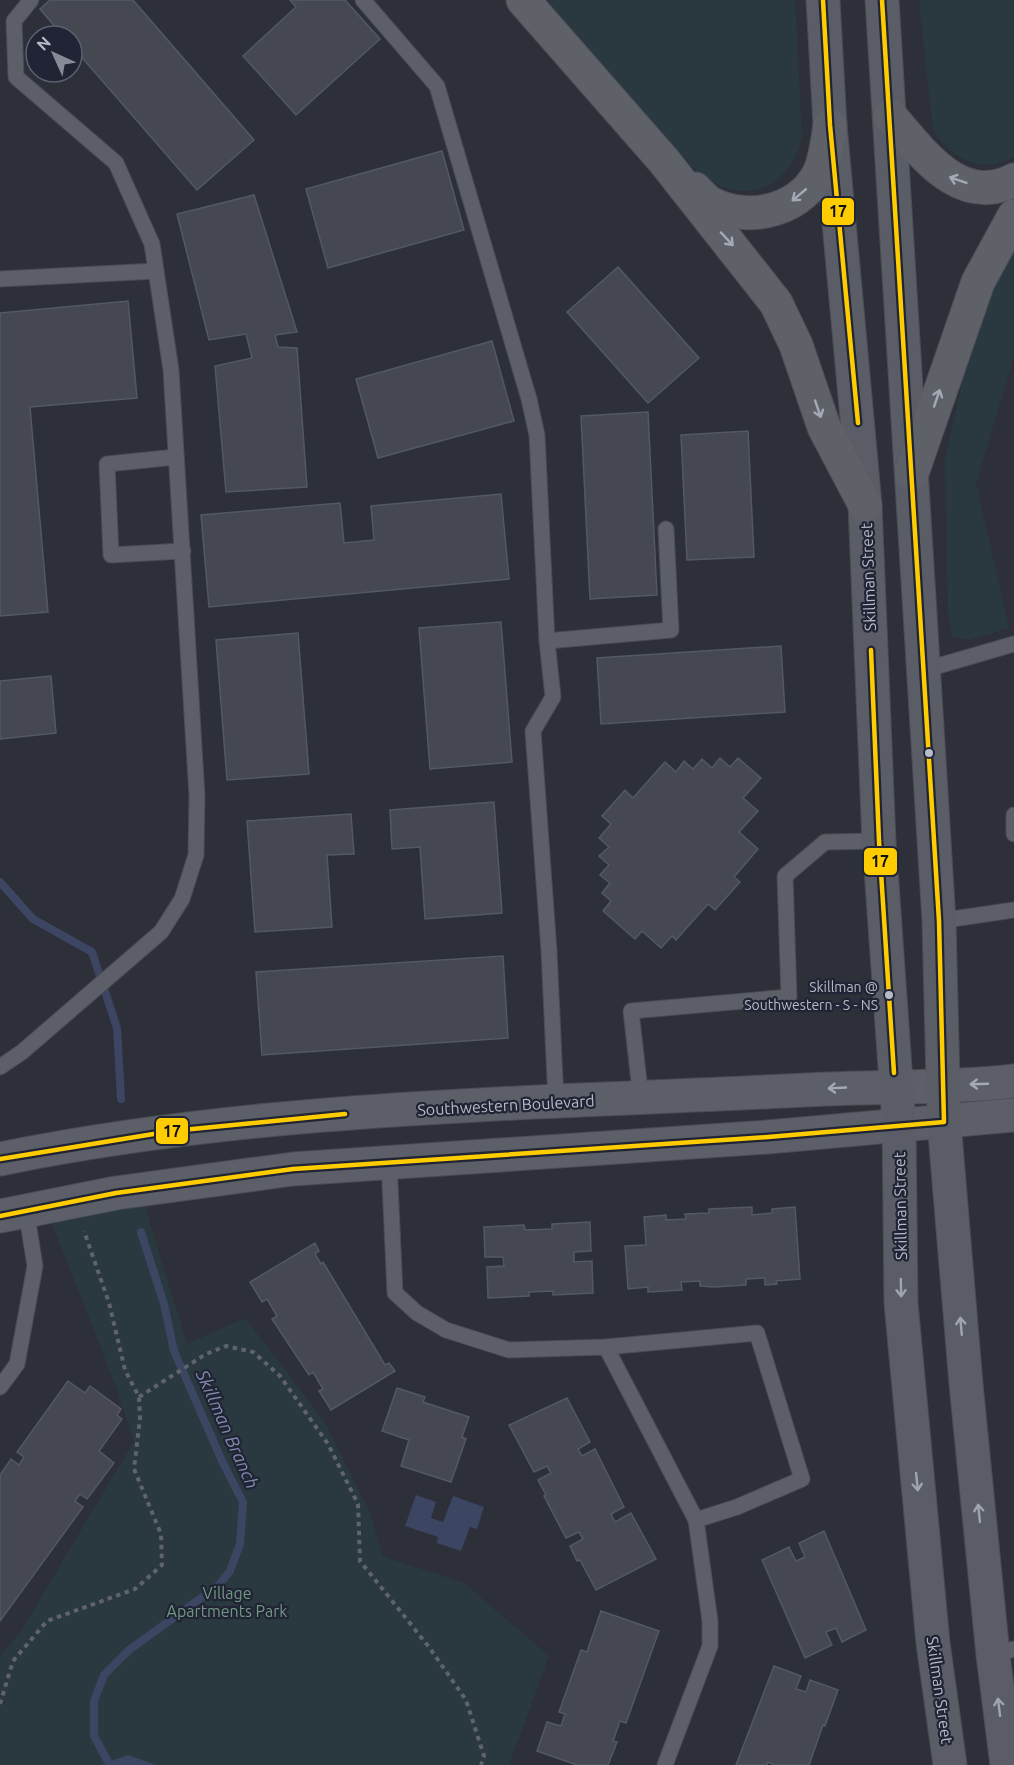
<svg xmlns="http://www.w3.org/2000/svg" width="1014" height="1765" viewBox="0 0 1014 1765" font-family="Ubuntu,sans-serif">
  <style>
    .green { fill: #2a383f }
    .water { fill: #3c4562 }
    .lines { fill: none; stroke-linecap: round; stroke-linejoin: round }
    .stream { stroke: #3c4562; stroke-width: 8 }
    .building { fill: #454850; stroke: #545861; stroke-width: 1.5 }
    .service-casing { stroke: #494b52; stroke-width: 17 }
    .tertiary-casing { stroke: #494b52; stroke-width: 35 }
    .secondary-casing { stroke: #494b52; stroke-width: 35 }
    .primary-casing { stroke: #4b4d56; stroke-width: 35 }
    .path { stroke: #60636a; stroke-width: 4; stroke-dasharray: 4.5 4.5; stroke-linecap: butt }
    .service { stroke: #5d5f68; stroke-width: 15 }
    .tertiary { stroke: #5d5f68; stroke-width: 33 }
    .secondary { stroke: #5b5d66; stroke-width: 33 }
    .primary { stroke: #5f6169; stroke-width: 33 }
    .bus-1-casing { stroke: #202434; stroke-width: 9 }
    .bus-1 { stroke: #fc0; stroke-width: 4.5 }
    .oneway { stroke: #a5a9b6 }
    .oneway2 { stroke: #a0a4b0 }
    .bus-dot { fill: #b7bbc9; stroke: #202434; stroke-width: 2 }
    .labels { text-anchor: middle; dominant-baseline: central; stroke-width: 4.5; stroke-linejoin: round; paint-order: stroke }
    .bus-label { font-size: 14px; fill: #b7bbc9; stroke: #202434; text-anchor: end }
    .street-label { font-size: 16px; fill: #b7bbc9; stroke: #202434 }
    .park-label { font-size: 16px; fill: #709981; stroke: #202434 }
    .water-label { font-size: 18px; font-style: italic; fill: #818caf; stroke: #202434 }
    .line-badge { stroke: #202434; stroke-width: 2 }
    .pale-badge-label { font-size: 16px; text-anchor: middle; font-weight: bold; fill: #111 }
  </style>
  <rect width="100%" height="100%" fill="#2d3039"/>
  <g class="green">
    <path d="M546,0H795L802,137C788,192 742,207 697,172Z"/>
    <path d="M919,0H1014V156C982,176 950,158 933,128Z"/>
    <path d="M1014,230V355L976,484L1009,628L969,640L952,637L948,611L945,460L971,342Z"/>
    <path d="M143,1201L187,1344L245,1318L324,1421L371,1515L382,1556L464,1583L549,1656L509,1765H0V1656L21,1631L134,1441L117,1389L49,1216Z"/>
  </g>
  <g class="water">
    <path d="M416,1495L436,1502L431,1518L443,1522L453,1496L484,1507L477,1529L470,1527L461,1551L437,1543L438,1537L405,1526Z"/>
    <path d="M128,1755L156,1765H100Z"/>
  </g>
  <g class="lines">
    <g class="stream">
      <path d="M0,882L33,919L92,952L117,1028L121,1099"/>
      <path d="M107,1760L94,1736V1701L104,1675L129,1650L219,1585L230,1571L240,1544L243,1502L222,1461L174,1351L164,1304L141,1232"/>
    </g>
  </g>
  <g class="building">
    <path d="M50,0H133L254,140L197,190L72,46V36H63L40,9Z"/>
    <path d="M290,0H345L380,39L296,115L243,56L296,7Z"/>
    <path d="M442,151L464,230L328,268L306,189Z"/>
    <path d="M254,195L297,332L275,335L278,347L297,348L307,487L226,492L215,366L252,358L246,334L209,340L177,214Z"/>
    <path d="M618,267L699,358L648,403L567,312Z"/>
    <path d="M128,301L137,398L30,407L48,612L0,616V313Z"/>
    <path d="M492,341L514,421L378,458L356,379Z"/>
    <path d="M648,412L657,595L590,599L581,416Z"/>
    <path d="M748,431L754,557L687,560L681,435Z"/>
    <path d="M501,494L509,579L209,607L201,515L340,503L344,543L374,540L371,506Z"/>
    <path d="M501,622L512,762L430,769L419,628Z"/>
    <path d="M298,633L309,774L227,780L216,640Z"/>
    <path d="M781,646L785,712L601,724L597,658Z"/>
    <path d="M51,676L56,733L0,739V681Z"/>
    <path d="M720,758L730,767L738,758L761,778L743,798L758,811L739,832L758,849L734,877L740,882L715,910L708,904L676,940L672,936L661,948L642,931L635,939L603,911L611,901L602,893L610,883L600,875L609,865L599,856L609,847L599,838L611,824L602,816L625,790L633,798L665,762L676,772L684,761L693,769L702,759L712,768Z"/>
    <path d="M494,802L502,913L425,919L420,847L392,849L390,810Z"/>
    <path d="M351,814L354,854L327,855L332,927L255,932L247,821Z"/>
    <path d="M503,956L508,1038L262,1055L256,972Z"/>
    <path d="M752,1207V1215L772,1213V1209L795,1207L800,1279L776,1281L777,1284L765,1285V1278L746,1279V1285L714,1287L700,1286V1281L681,1282L682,1290L648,1292V1287L628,1289L625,1246L646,1245L644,1217L666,1215V1220L686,1219L685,1214L709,1213V1209Z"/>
    <path d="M590,1222L591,1251L574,1252V1262L592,1261L593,1293L553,1295V1291L529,1292V1296L488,1298L487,1267L504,1266L503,1257H485L484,1227L524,1225L525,1230L552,1229V1224Z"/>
    <path d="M315,1243L319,1251L315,1254L321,1264L323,1262L385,1365L389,1363L395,1371L331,1410L319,1391L323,1389L313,1372L309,1375L272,1319L277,1316L267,1299L262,1302L250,1282Z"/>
    <path d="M68,1381L85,1393L90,1386L121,1409L117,1415L122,1419L99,1451L114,1463L87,1499L80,1494L75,1501L83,1507L0,1621V1475L11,1459L19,1465L24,1457L17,1452Z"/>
    <path d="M397,1388L425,1397L423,1402L469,1417L462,1437L466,1439L451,1482L401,1466L409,1440L382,1431Z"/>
    <path d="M567,1398L590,1442L578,1449L582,1456L595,1449L624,1507L611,1514L615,1522L631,1513L656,1559L596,1590L580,1560L577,1561L570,1546L583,1539L579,1532L566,1538L544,1496L546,1495L538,1480L551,1473L547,1466L534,1472L509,1425Z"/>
    <path d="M824,1531L866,1630L842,1642L836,1628L826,1632L832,1645L805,1658L762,1560L789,1547L796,1561L805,1557L799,1543Z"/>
    <path d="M601,1611L659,1631L626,1723L620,1721L613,1741L617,1742L608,1765H577L537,1751L547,1722L561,1726L565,1714L559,1712L581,1650L587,1652Z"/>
    <path d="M774,1666L801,1676L796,1689L806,1692L810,1680L838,1690L825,1726L823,1725L809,1765H775L768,1762L767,1765H736Z"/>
  </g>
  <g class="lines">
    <g class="service-casing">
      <g id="service">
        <path d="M363,0L437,86L529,399L537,435L547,641L553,697L533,731L549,951L556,1101"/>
        <path d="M0,279L156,271"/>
        <path d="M176,457L107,464L111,555L183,551"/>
        <path d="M547,641L671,630L666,529"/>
        <path d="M924,670L1014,644"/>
        <path d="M1014,815V834"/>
        <path d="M939,921L1014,910"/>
        <path d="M0,1067L22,1052L161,932L182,899L196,855L197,796L171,370L152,244L116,163L16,77L14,21L31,0"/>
        <path d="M641,1099L631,1011L789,997L785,876L825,842L879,841"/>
        <path d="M389,1161L395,1293L417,1313L446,1330L509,1350L606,1347L757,1333L802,1479L737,1507L696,1520L710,1621V1646L665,1765"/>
        <path d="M606,1347L696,1520"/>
        <path d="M0,1387L17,1364L35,1266L26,1210"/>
        <path d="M993,1655L1014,1649"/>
      </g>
    </g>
    <g class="tertiary-casing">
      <g id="tertiary">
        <path d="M0,1159C264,1105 536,1104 805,1090C874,1086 945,1089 1014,1081"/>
        <path d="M0,1216L116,1193L293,1169L768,1137L1014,1115"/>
      </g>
    </g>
    <g class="secondary-casing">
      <g id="secondary">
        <path d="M823,0L830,125L865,505L879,841L899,1124L901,1303L933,1643L950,1765"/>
        <path d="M882,0L939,921L944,1122L966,1384L993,1655L1007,1765"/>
      </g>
    </g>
    <g class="primary-casing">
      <g id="primary">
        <path d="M523,0L664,161L776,303L796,345L824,427L865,505"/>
        <path d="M890,116C922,152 959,208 1014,180"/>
        <path d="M695,189C700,194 706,201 712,204C751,224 806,209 822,166C826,153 828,138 830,125"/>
        <path d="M912,473L978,282L1014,216"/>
      </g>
    </g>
    <g class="path">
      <path d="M139,1397L206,1354L226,1346L253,1352L280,1376L328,1444L358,1504L360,1561L429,1647L466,1700L484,1756L481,1765"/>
      <path d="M0,1704L13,1661L47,1621L135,1589L162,1565L161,1534L134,1469L140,1418L139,1397L125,1370L109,1303L84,1231"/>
    </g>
    <use href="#service" class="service"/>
    <use href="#tertiary" class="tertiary"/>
    <use href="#secondary" class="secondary"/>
    <use href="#primary" class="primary"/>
    <g class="bus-1-casing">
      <g id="bus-1">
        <path d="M823,0L830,125L858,423"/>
        <path d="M871,650L879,841L894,1073"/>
        <path d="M0,1159L172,1131L345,1114"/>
        <path d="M0,1216L116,1193L293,1169L768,1137L944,1122L939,921L882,0"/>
      </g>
    </g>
    <use href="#bus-1" class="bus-1"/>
  </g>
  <defs><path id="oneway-shaft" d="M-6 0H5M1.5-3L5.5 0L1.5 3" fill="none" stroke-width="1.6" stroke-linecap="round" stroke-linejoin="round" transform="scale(1.5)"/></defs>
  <g class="oneway">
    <use href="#oneway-shaft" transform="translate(958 180) rotate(-161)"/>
    <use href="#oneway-shaft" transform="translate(799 195) rotate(140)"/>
    <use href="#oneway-shaft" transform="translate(727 239) rotate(47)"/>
    <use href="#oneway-shaft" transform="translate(937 398) rotate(-71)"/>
    <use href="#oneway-shaft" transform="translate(818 409) rotate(71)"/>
    <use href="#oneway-shaft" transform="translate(979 1084) rotate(178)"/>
    <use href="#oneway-shaft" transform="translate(837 1088) rotate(177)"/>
  </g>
  <g class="oneway2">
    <use href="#oneway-shaft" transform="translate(901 1288) rotate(89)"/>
    <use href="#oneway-shaft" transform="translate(961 1326) rotate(-95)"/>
    <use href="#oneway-shaft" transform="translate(917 1482) rotate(84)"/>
    <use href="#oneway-shaft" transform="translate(979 1513) rotate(-96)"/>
    <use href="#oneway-shaft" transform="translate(999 1707) rotate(-97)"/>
  </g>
  <g class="bus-dot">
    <circle cx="929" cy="753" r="5"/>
    <circle cx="889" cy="995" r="5"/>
  </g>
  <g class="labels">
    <g class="bus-label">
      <text x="878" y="987">Skillman @<tspan x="878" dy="18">Southwestern - S - NS</tspan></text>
    </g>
    <g class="street-label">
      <text transform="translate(868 577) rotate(-92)">Skillman Street</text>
      <text transform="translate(506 1105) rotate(-3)">Southwestern Boulevard</text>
      <text transform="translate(900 1206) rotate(-91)">Skillman Street</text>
      <text transform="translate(940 1690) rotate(82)">Skillman Street</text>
    </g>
    <g class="park-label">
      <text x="227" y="1593">Village<tspan x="227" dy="18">Apartments Park</tspan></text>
    </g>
    <g class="water-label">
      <text transform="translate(228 1429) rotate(66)">Skillman Branch</text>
    </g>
  </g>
  <g class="line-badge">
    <rect x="821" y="197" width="34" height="29" rx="6" fill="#fc0"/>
    <rect x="863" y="847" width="35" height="29" rx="6" fill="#fc0"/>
    <rect x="155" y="1117" width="34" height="28" rx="6" fill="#fc0"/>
  </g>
  <g class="pale-badge-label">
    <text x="838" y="217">17</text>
    <text x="880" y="867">17</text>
    <text x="172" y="1137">17</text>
  </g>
  <g transform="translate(54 54) rotate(315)"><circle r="28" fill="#202434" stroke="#5c6070" stroke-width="1.5"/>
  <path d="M0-4.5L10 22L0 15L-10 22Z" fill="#878a97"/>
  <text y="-9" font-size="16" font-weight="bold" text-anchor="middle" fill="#b7bbc9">N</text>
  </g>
</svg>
